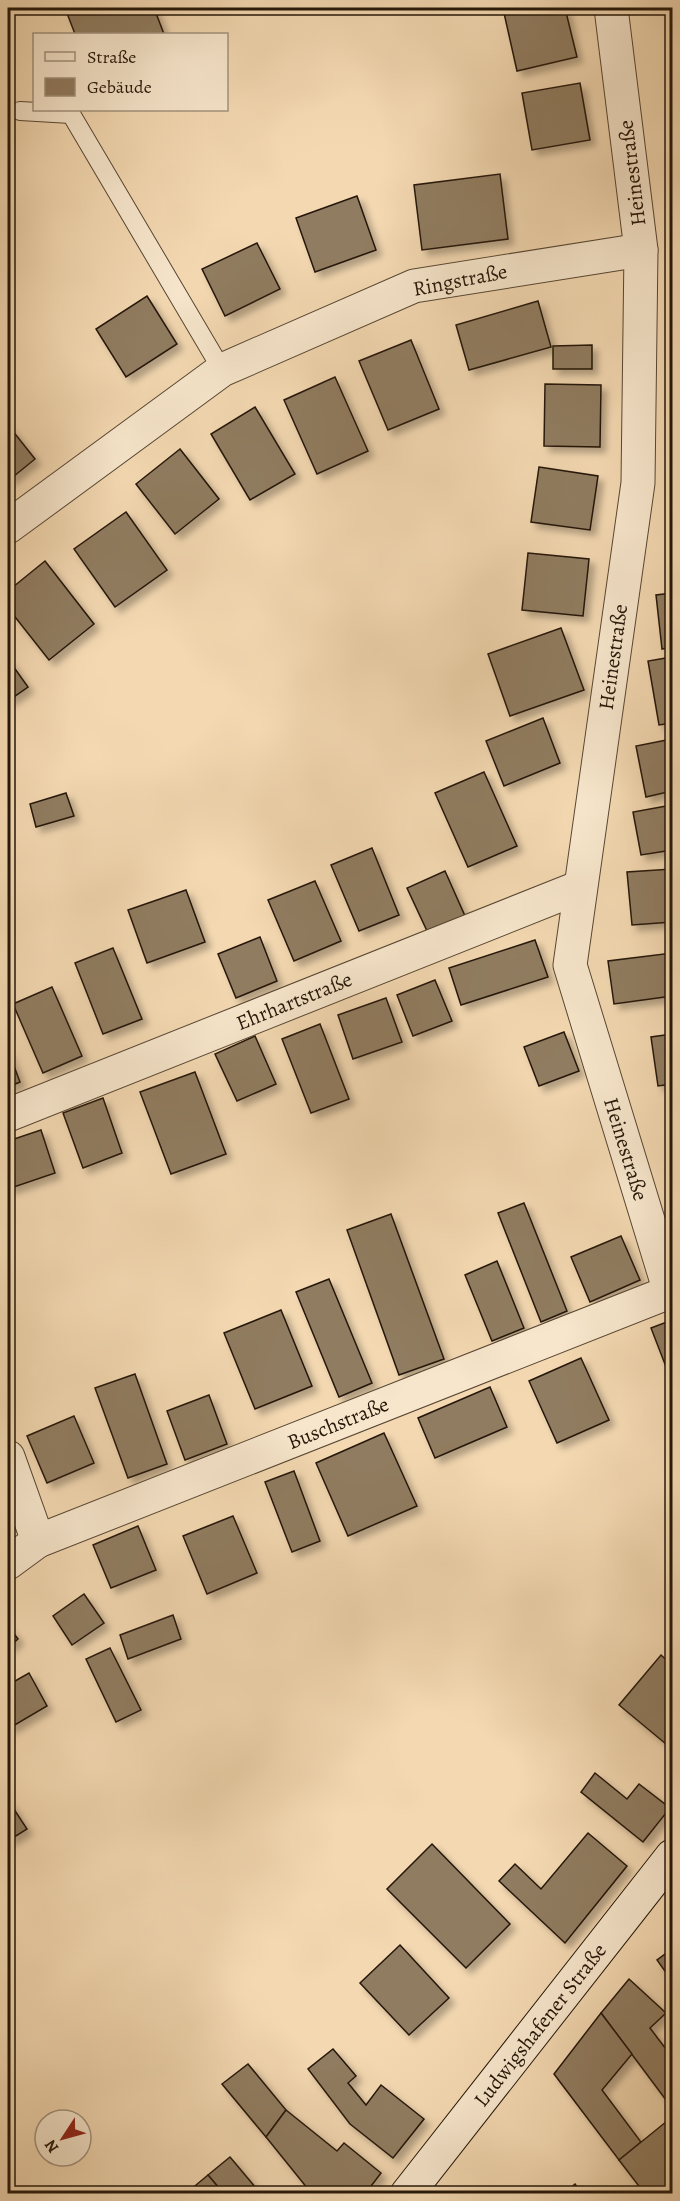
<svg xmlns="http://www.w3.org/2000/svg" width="680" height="2201" viewBox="0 0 680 2201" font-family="Alegreya,serif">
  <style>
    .building { fill: #907b60; stroke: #251709; stroke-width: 1.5; filter: url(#shadow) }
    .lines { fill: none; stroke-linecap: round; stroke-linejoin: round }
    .lane-casing { stroke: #584733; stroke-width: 20 }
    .street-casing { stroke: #584733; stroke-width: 35 }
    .secondary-casing { stroke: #251709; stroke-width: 35 }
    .lane { stroke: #f7e6cc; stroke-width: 18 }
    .street { stroke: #f7e6cc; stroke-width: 33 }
    .secondary { stroke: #f7e6cc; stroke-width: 33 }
    .labels { text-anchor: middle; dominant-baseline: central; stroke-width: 5; stroke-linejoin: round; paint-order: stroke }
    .street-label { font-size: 21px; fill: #251709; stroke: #f7e6cc }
  </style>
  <defs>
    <filter id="shadow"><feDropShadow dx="5.5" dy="5.5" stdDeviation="3" flood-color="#0004"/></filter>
  </defs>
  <rect width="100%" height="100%" fill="#f3d8b1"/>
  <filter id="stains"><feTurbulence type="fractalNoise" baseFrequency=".00333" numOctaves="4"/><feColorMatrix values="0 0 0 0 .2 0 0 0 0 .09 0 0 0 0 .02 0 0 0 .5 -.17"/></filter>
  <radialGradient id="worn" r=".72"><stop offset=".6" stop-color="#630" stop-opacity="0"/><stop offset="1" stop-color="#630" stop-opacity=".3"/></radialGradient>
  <g class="building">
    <path d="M65,8H154L164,34H75Z"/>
    <path d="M527,8H565L577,57L517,71L504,13Z"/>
    <path d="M580,83L590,140L532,150L522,93Z"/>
    <path d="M500,174L508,239L422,250L414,185Z"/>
    <path d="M357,196L376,250L315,272L296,218Z"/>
    <path d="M257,243L280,289L225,316L202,269Z"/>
    <path d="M147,296L177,344L126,377L96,329Z"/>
    <path d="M538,301L551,347L469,370L456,325Z"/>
    <path d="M411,340L439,409L388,430L359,361Z"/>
    <path d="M592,345V369H553V346Z"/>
    <path d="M335,377L368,451L317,474L284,400Z"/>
    <path d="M545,384L601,385L600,447L544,446Z"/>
    <path d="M255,407L295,474L250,500L211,434Z"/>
    <path d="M8,425L35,459L8,481Z"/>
    <path d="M180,449L219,499L175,534L136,484Z"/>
    <path d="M539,467L598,476L590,530L531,522Z"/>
    <path d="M126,512L167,570L115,607L74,549Z"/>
    <path d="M672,526V570L666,527Z"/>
    <path d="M528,553L589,559L583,616L522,610Z"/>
    <path d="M45,561L94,624L49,660L8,608V591Z"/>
    <path d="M672,593V647L662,649L656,595Z"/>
    <path d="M561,628L584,690L510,716L488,654Z"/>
    <path d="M672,657V723L659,725L648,661Z"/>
    <path d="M8,659L28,687L8,701Z"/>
    <path d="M543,718L560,763L504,786L486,741Z"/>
    <path d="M672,739V791L646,797L636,746Z"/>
    <path d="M484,772L517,846L468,867L435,793Z"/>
    <path d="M66,793L74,816L36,827L30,804Z"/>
    <path d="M672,805V850L641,855L633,812Z"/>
    <path d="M372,848L399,915L359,931L331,865Z"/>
    <path d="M672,869V922L632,925L627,872Z"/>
    <path d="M445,871L465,916L428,933L407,888Z"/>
    <path d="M315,881L341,941L294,961L268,900Z"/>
    <path d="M186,890L205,942L147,963L128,910Z"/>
    <path d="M260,937L277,981L236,998L218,954Z"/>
    <path d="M535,940L548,977L461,1005L449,968Z"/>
    <path d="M113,948L142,1019L103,1034L75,963Z"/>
    <path d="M672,953V996L614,1004L608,961Z"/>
    <path d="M435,980L452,1021L413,1036L397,995Z"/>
    <path d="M52,987L82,1056L43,1073L13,1004Z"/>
    <path d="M386,998L402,1042L353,1059L338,1015Z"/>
    <path d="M320,1024L349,1099L311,1113L282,1039Z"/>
    <path d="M564,1032L579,1071L539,1086L524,1047Z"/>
    <path d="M672,1034V1084L658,1086L651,1037Z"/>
    <path d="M255,1036L276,1084L237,1101L215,1054Z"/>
    <path d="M8,1050L20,1082L8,1087Z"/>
    <path d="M195,1072L226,1154L171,1174L140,1092Z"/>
    <path d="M103,1098L122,1153L83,1168L63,1113Z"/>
    <path d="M41,1130L55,1173L8,1189V1141Z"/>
    <path d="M524,1203L567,1311L541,1322L498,1213Z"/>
    <path d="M391,1214L444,1359L399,1375L347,1230Z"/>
    <path d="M621,1236L640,1280L590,1302L571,1257Z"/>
    <path d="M497,1261L524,1328L492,1341L465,1275Z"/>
    <path d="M329,1279L372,1383L339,1397L296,1292Z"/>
    <path d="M281,1310L312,1386L255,1409L224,1333Z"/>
    <path d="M672,1320V1370L668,1372L651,1328Z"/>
    <path d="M581,1358L609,1420L557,1443L529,1381Z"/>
    <path d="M135,1374L167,1464L128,1478L95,1388Z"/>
    <path d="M490,1387L507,1427L435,1458L418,1418Z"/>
    <path d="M209,1395L227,1444L185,1460L167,1411Z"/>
    <path d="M74,1416L94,1463L47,1483L27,1436Z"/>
    <path d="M384,1433L417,1506L348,1536L316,1463Z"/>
    <path d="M294,1471L320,1541L292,1552L265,1482Z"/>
    <path d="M233,1516L257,1573L207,1594L183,1536Z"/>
    <path d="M138,1526L156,1570L111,1588L93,1545Z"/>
    <path d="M84,1594L104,1623L72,1645L53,1616Z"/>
    <path d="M173,1615L181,1639L128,1659L120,1635Z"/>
    <path d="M8,1626L18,1639L8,1648Z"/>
    <path d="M110,1648L141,1710L116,1722L86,1659Z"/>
    <path d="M661,1655L672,1665V1749L619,1705Z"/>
    <path d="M29,1673L47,1706L8,1729V1685Z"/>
    <path d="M595,1773L627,1799L639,1784L670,1808L643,1842L581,1792Z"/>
    <path d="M8,1800L27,1829L8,1841Z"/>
    <path d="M588,1833L627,1866L565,1943L499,1881L515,1864L541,1889Z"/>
    <path d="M432,1844L510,1924L466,1968L387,1889Z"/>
    <path d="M400,1945L449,1998L409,2035L360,1983Z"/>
    <path d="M672,1949V1981L657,1960Z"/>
    <path d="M629,1979L666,2013L650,2028L672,2057V2101L669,2104L601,2013Z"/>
    <path d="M601,2013L632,2054L602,2090L641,2142L619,2160L554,2074Z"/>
    <path d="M333,2049L356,2076L348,2083L366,2105L381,2085L424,2119L393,2158L350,2124L308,2069Z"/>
    <path d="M248,2064L286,2110L266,2137L222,2084Z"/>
    <path d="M286,2110L337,2151L344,2143L381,2173L365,2194H312L266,2137Z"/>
    <path d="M672,2117V2194H645L619,2160Z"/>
    <path d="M230,2157L261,2194H224L208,2175Z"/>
    <path d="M208,2175L224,2194H193L190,2190Z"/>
    <path d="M575,2184L582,2194H563Z"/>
  </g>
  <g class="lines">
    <g class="lane-casing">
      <path id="lane" d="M20,111L71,114L222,370"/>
    </g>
    <g class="street-casing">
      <g id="street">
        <path d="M611,8L641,250L638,483L570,965L670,1292"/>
        <path d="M8,527L222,370L414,286L641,250"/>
        <path d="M8,1115L580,887"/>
        <path d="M8,1457L38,1541"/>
        <path d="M8,1563L38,1541L672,1291"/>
      </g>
    </g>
    <g class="secondary-casing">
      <path id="secondary" d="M407,2194L672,1856"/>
    </g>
    <use href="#lane" class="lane"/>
    <use href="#street" class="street"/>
    <use href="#secondary" class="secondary"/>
  </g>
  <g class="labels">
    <g class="street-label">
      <text transform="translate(632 173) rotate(-97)">Heinestraße</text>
      <text transform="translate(460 280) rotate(-11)">Ringstraße</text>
      <text transform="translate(613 657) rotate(-82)">Heinestraße</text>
      <text transform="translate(294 1001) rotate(-22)">Ehrhartstraße</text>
      <text transform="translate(626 1149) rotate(73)">Heinestraße</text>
      <text transform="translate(338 1423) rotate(-22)">Buschstraße</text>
      <text transform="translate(540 2025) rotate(-52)">Ludwigshafener Straße</text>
    </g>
  </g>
  <rect width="680" height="2201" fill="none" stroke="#f3d8b1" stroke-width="30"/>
  <rect x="9" y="9" width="662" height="2183" fill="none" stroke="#251709" stroke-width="3"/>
  <rect x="15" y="15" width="650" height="2171" fill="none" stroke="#251709" stroke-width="1.5"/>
  <rect x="33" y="33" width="195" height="78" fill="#f7e6cc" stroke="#a3937e" stroke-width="1.5"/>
  <rect x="45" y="52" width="30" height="9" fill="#f7e6cc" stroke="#a3937e" stroke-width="1.5"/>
  <text x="87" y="63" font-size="18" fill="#251709">Straße</text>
  <rect x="45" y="78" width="30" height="18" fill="#907b60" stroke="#a3937e" stroke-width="1.5"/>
  <text x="87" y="93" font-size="18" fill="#251709">Gebäude</text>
  <g transform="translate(63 2138) rotate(234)"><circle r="28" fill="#f7e6cc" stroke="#a3937e" stroke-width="1.5"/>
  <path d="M0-4.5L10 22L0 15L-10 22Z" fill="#8f2418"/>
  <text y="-9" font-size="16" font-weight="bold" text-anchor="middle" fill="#251709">N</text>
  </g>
  <rect width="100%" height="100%" filter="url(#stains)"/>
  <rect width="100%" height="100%" fill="url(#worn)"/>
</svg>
